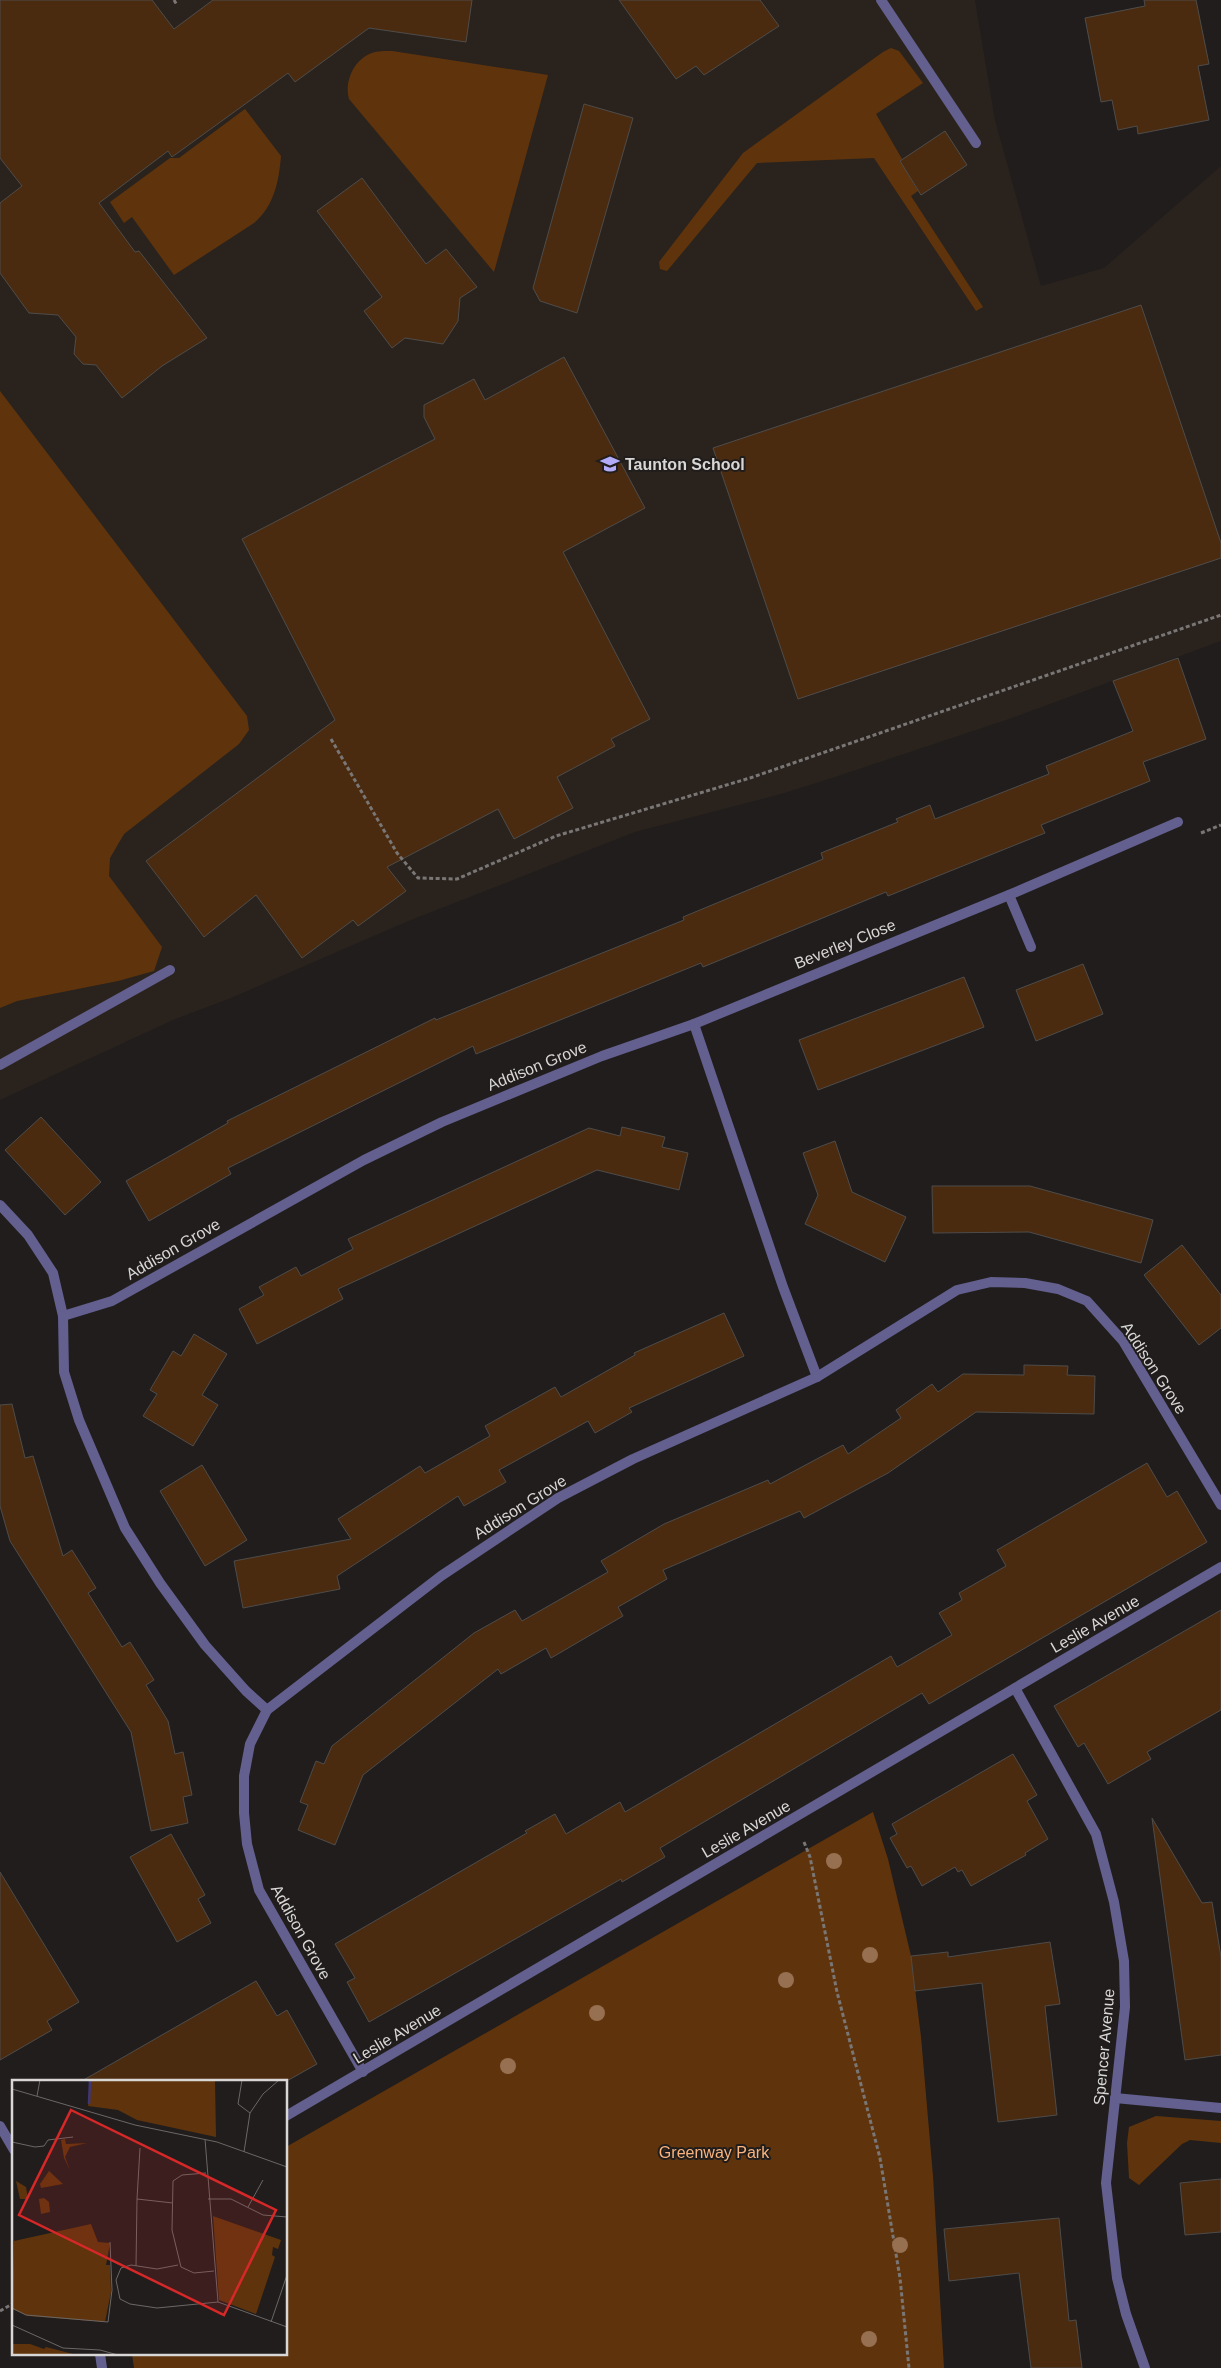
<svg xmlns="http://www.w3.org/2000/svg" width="1221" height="2368" viewBox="0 0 1221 2368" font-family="Arial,sans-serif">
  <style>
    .built { fill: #2a231d }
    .green { fill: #5f340d }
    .building { fill: #4b2b10; stroke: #4e4c4a }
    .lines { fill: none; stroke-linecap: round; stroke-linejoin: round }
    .path { stroke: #797675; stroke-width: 3; stroke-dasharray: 4 2.5; stroke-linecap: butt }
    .lane { stroke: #635f8e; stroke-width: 10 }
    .street { stroke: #635f8e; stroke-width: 10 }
    .tree { fill: #977051 }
    .labels { text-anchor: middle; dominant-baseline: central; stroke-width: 4; stroke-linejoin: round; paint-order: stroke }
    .poi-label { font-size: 16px; font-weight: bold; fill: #d9d7d6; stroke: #201d1c; text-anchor: start }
    .street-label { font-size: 16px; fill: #d9d7d6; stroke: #201d1c }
    .park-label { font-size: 16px; fill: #f9b47d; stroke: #201d1c }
    .inset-river { fill: none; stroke: #3f3675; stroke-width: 2.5 }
    .inset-road { fill: none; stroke: #6a6766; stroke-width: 1 }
    .view { fill: #d62828; fill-opacity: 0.15; stroke: #d62828; stroke-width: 2.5 }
    .inset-edge { fill: none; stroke: #d9d7d6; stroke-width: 2.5 }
  </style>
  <rect width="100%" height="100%" fill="#201d1c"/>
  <path class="built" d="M0,0H975L995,120L1041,286L1104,268L1221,166V641L1012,718L829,779L781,794L635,832L406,922L231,998L173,1020L0,1100Z"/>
  <g class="green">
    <path d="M891,48L899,51L923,83L876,114L902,159L900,161L918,191L911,196L983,307L976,311L874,158L757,163L667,271L660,269L659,262L743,153L883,52Z"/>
    <path d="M392,51L548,75L494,272L349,99C344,82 354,59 372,53C377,51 386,51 392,51Z"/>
    <path d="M245,109L281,156C279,181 274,206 254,223L174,275L132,217L124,223L110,202L170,158H179Z"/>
    <path d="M0,391L247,716L249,730L239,744L124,834L110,858L109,876L162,947L154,971L118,981L17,1001L0,1008Z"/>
    <path d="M873,1812L888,1859L911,1956L921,2037L933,2176L944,2368H134L132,2354H286V2147Z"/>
    <path d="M1156,2116L1221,2121V2143L1190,2140L1182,2144L1139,2185L1129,2178L1127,2143L1129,2127Z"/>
  </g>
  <g class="building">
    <path d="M0,0H152L174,29L213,0H472L466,42L369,28L295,82L288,73L172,157L168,151L99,203L135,252L139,251L207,338L162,366L122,398L96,365L83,364L74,354L76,337L58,315L29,313L0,273V203L22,186L0,158Z"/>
    <path d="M619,0H760L779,26L704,75L696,66L676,79Z"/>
    <path d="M1144,0H1196L1209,64L1198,66L1209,120L1138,134L1137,126L1118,130L1112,100L1101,102L1085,18L1145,6Z"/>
    <path d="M584,104L633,118L577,313L540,301L533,288Z"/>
    <path d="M945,131L967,165L921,195L900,161Z"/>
    <path d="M362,178L426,264L446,249L477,287L460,298L458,321L443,344L405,338L392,348L364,311L382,297L317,211Z"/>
    <path d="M1141,305L1221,543V558L798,699L713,448Z"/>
    <path d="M564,357L645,508L563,552L650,719L611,739L615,746L557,777L573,808L514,839L498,809L387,867L406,891L358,926L353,920L302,958L256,895L204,937L146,861L335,720L242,539L435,439L424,417V405L474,379L485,400Z"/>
    <path d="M1178,658L1206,739L1143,762L1150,781L1041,825L1045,833L888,896L886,892L703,967L701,963L476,1054L473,1046L228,1168L231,1174L149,1221L126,1181L228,1123L227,1121L435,1018L436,1020L684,920L683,917L823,859L821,853L898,822L896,819L930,805L935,819L1049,774L1046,766L1133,731L1113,681Z"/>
    <path d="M1083,964L1103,1014L1036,1041L1016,990Z"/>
    <path d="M964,977L984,1027L818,1090L799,1040Z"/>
    <path d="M41,1117L101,1182L65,1215L5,1150Z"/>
    <path d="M622,1127L665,1137L662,1147L688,1153L679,1190L597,1170L338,1289L343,1299L257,1344L239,1309L264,1295L259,1287L296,1267L301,1276L353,1249L348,1239L589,1128L620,1136Z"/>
    <path d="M835,1141L852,1192L906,1217L885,1262L805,1224L818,1195L803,1153Z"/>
    <path d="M932,1186H1030L1153,1220L1141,1263L1029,1232L933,1233Z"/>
    <path d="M1182,1245L1221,1295V1328L1199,1345L1144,1275Z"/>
    <path d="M724,1313L744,1356L629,1408L632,1412L595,1433L588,1421L499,1470L506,1482L464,1506L458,1496L337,1576L340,1589L243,1608L234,1561L351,1539L338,1519L420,1466L425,1473L490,1436L485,1426L555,1387L561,1397L635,1355L634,1353Z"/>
    <path d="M194,1334L227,1354L202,1395L218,1405L193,1446L143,1416L157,1394L150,1390L173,1351L181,1356Z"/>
    <path d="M1024,1365L1068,1366L1067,1375L1095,1376L1094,1414L976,1412L888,1473L804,1518L800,1511L663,1570L667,1579L618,1607L623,1616L551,1658L546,1648L501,1674L498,1669L363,1775L335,1845L298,1830L308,1805L300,1802L316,1761L324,1764L332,1746L474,1633L515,1610L522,1621L566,1596L608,1572L601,1561L664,1524L768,1480L770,1484L843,1445L848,1454L901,1418L896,1410L932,1384L938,1392L963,1374L1024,1375Z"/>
    <path d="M12,1404L25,1458L33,1456L63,1556L72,1550L96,1588L88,1593L122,1647L130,1642L154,1680L146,1685L168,1721L175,1754L183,1752L192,1795L183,1797L188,1823L151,1831L131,1732L10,1541L0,1506V1405Z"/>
    <path d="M1147,1463L1167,1497L1177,1491L1207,1542L929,1704L922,1693L660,1848L665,1857L622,1882L621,1879L369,2022L347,1982L355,1978L335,1944L527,1833L525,1831L555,1814L566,1834L620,1802L625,1812L891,1656L897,1667L952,1635L939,1613L962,1600L959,1593L1006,1566L997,1550Z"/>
    <path d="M202,1465L247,1540L205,1566L160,1491Z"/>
    <path d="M1221,1610V1710L1147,1752L1151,1759L1108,1784L1084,1743L1078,1747L1054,1706Z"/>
    <path d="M1013,1754L1037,1795L1027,1801L1048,1839L1025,1853L1026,1855L971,1886L962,1870L958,1872L955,1867L922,1886L911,1866L907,1868L890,1838L897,1834L892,1824Z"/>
    <path d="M1152,1818L1202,1903L1212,1902L1221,1957V2055L1185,2060Z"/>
    <path d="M171,1834L205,1895L198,1899L211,1923L177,1942L130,1857Z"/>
    <path d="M0,1872L79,2002L47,2021L52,2030L0,2060Z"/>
    <path d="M1050,1942L1060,2004L1045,2006L1057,2115L998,2122L982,1983L915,1991L911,1956L948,1952V1957Z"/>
    <path d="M256,1981L277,2016L287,2010L317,2064L285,2082H80Z"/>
    <path d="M1221,2179V2232L1185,2235L1180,2183Z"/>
    <path d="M1059,2218L1069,2321L1076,2320L1082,2368H1031L1019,2273L949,2281L944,2229Z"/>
  </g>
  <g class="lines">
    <g class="path">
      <path d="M174,0L177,5"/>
      <path d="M331,739L397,853L418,878L457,879L556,836L750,778L1221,615"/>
      <path d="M1201,833L1221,825"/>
      <path d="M804,1842L810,1857L837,1992L880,2158L900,2278L909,2368"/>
      <path d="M0,2311L14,2303"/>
    </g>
    <g class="lane">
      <path d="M881,0L976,143"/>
      <path d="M0,1065L170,970"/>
    </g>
    <g class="street">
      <path d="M1009,895L1031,947"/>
      <path d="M694,1024L1009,895L1178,822"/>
      <path d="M0,1205L28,1235L53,1273L63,1316L64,1372L79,1420L125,1528L160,1583L205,1645L246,1691L267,1710"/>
      <path d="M63,1316L112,1301L364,1160L442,1122L602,1056L694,1024L783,1287L817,1377"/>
      <path d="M1015,1688L1096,1834L1114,1902L1124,1961L1125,2007L1106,2183L1117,2278L1126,2314L1145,2368"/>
      <path d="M363,2072L259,1890L247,1844L244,1813V1776L250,1744L267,1710L441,1576L558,1498L633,1459L817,1377L957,1290L991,1282L1025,1283L1058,1289L1087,1301L1123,1341L1221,1505"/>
      <path d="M1115,2098L1221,2108"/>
      <path d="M286,2116L1221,1567"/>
      <path d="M0,2126L14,2150"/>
      <path d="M100,2354L102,2368"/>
    </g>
  </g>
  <g class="tree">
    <circle cx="834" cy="1861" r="8"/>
    <circle cx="870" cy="1955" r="8"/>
    <circle cx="786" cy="1980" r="8"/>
    <circle cx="597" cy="2013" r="8"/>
    <circle cx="508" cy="2066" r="8"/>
    <circle cx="900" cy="2245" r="8"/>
    <circle cx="869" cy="2339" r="8"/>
  </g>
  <defs>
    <g id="school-bare" transform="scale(1.5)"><path d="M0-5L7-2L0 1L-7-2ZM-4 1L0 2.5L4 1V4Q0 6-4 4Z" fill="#b3adf9" stroke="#201d1c" stroke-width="2.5" paint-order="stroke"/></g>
  </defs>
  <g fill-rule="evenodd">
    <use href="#school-bare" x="610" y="464"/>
  </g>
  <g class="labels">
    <g class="poi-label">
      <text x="625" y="464">Taunton School</text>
    </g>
    <g class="street-label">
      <text transform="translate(845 944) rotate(-22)">Beverley Close</text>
      <text transform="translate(537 1066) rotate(-22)">Addison Grove</text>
      <text transform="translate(173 1249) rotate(-30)">Addison Grove</text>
      <text transform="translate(1154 1368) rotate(57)">Addison Grove</text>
      <text transform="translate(520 1507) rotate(-32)">Addison Grove</text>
      <text transform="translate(1095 1624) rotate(-30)">Leslie Avenue</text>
      <text transform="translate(746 1829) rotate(-30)">Leslie Avenue</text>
      <text transform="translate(301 1932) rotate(61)">Addison Grove</text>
      <text transform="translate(397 2034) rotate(-31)">Leslie Avenue</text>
      <text transform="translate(1104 2047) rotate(-85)">Spencer Avenue</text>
    </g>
    <g class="park-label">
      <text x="714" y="2152">Greenway Park</text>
    </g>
  </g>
  <g transform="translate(12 2080)">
    <rect width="275" height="275" fill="#201d1c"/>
    <path d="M78,0H203L204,57L125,40L106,30L76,26ZM53,59L54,64L75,63L58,67L53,77L58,90L52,78L49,60ZM37,91L51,104L29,108L28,104ZM4,101L14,107L16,119H8ZM32,118L37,122L38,132L29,134L27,119ZM201,136L269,160L266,169L261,167L260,175L263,177L244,234L207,220ZM79,144L86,162L98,163L94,185H98L99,212L93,242L16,236L0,229L2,161ZM0,264H18L32,269L34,267L65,275H0Z" fill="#5f340d"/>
    <path class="inset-river" d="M77,24L78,0"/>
    <path class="inset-road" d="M230,0L226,24L238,33M0,9L123,45L205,62L275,87M25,16L28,0M193,59L206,222M0,62L23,67L32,66L36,60L61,57M232,72L238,33L251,14L267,0M194,93L170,95L161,101L160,150L169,187L182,193L202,191M125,119L128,68M196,119H219L251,135L275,137M236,127L251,100M166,185L145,189L119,185L109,188L104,200L108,219L118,224L145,228L206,222M124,186L125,119L161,123M206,222L275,247M0,228L14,235L96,242L100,210L98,162M259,242L275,195M0,245L51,268L88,270L106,275"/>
    <path class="view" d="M59,30L264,130L212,235L7,135Z"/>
    <rect width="275" height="275" class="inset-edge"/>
  </g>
</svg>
